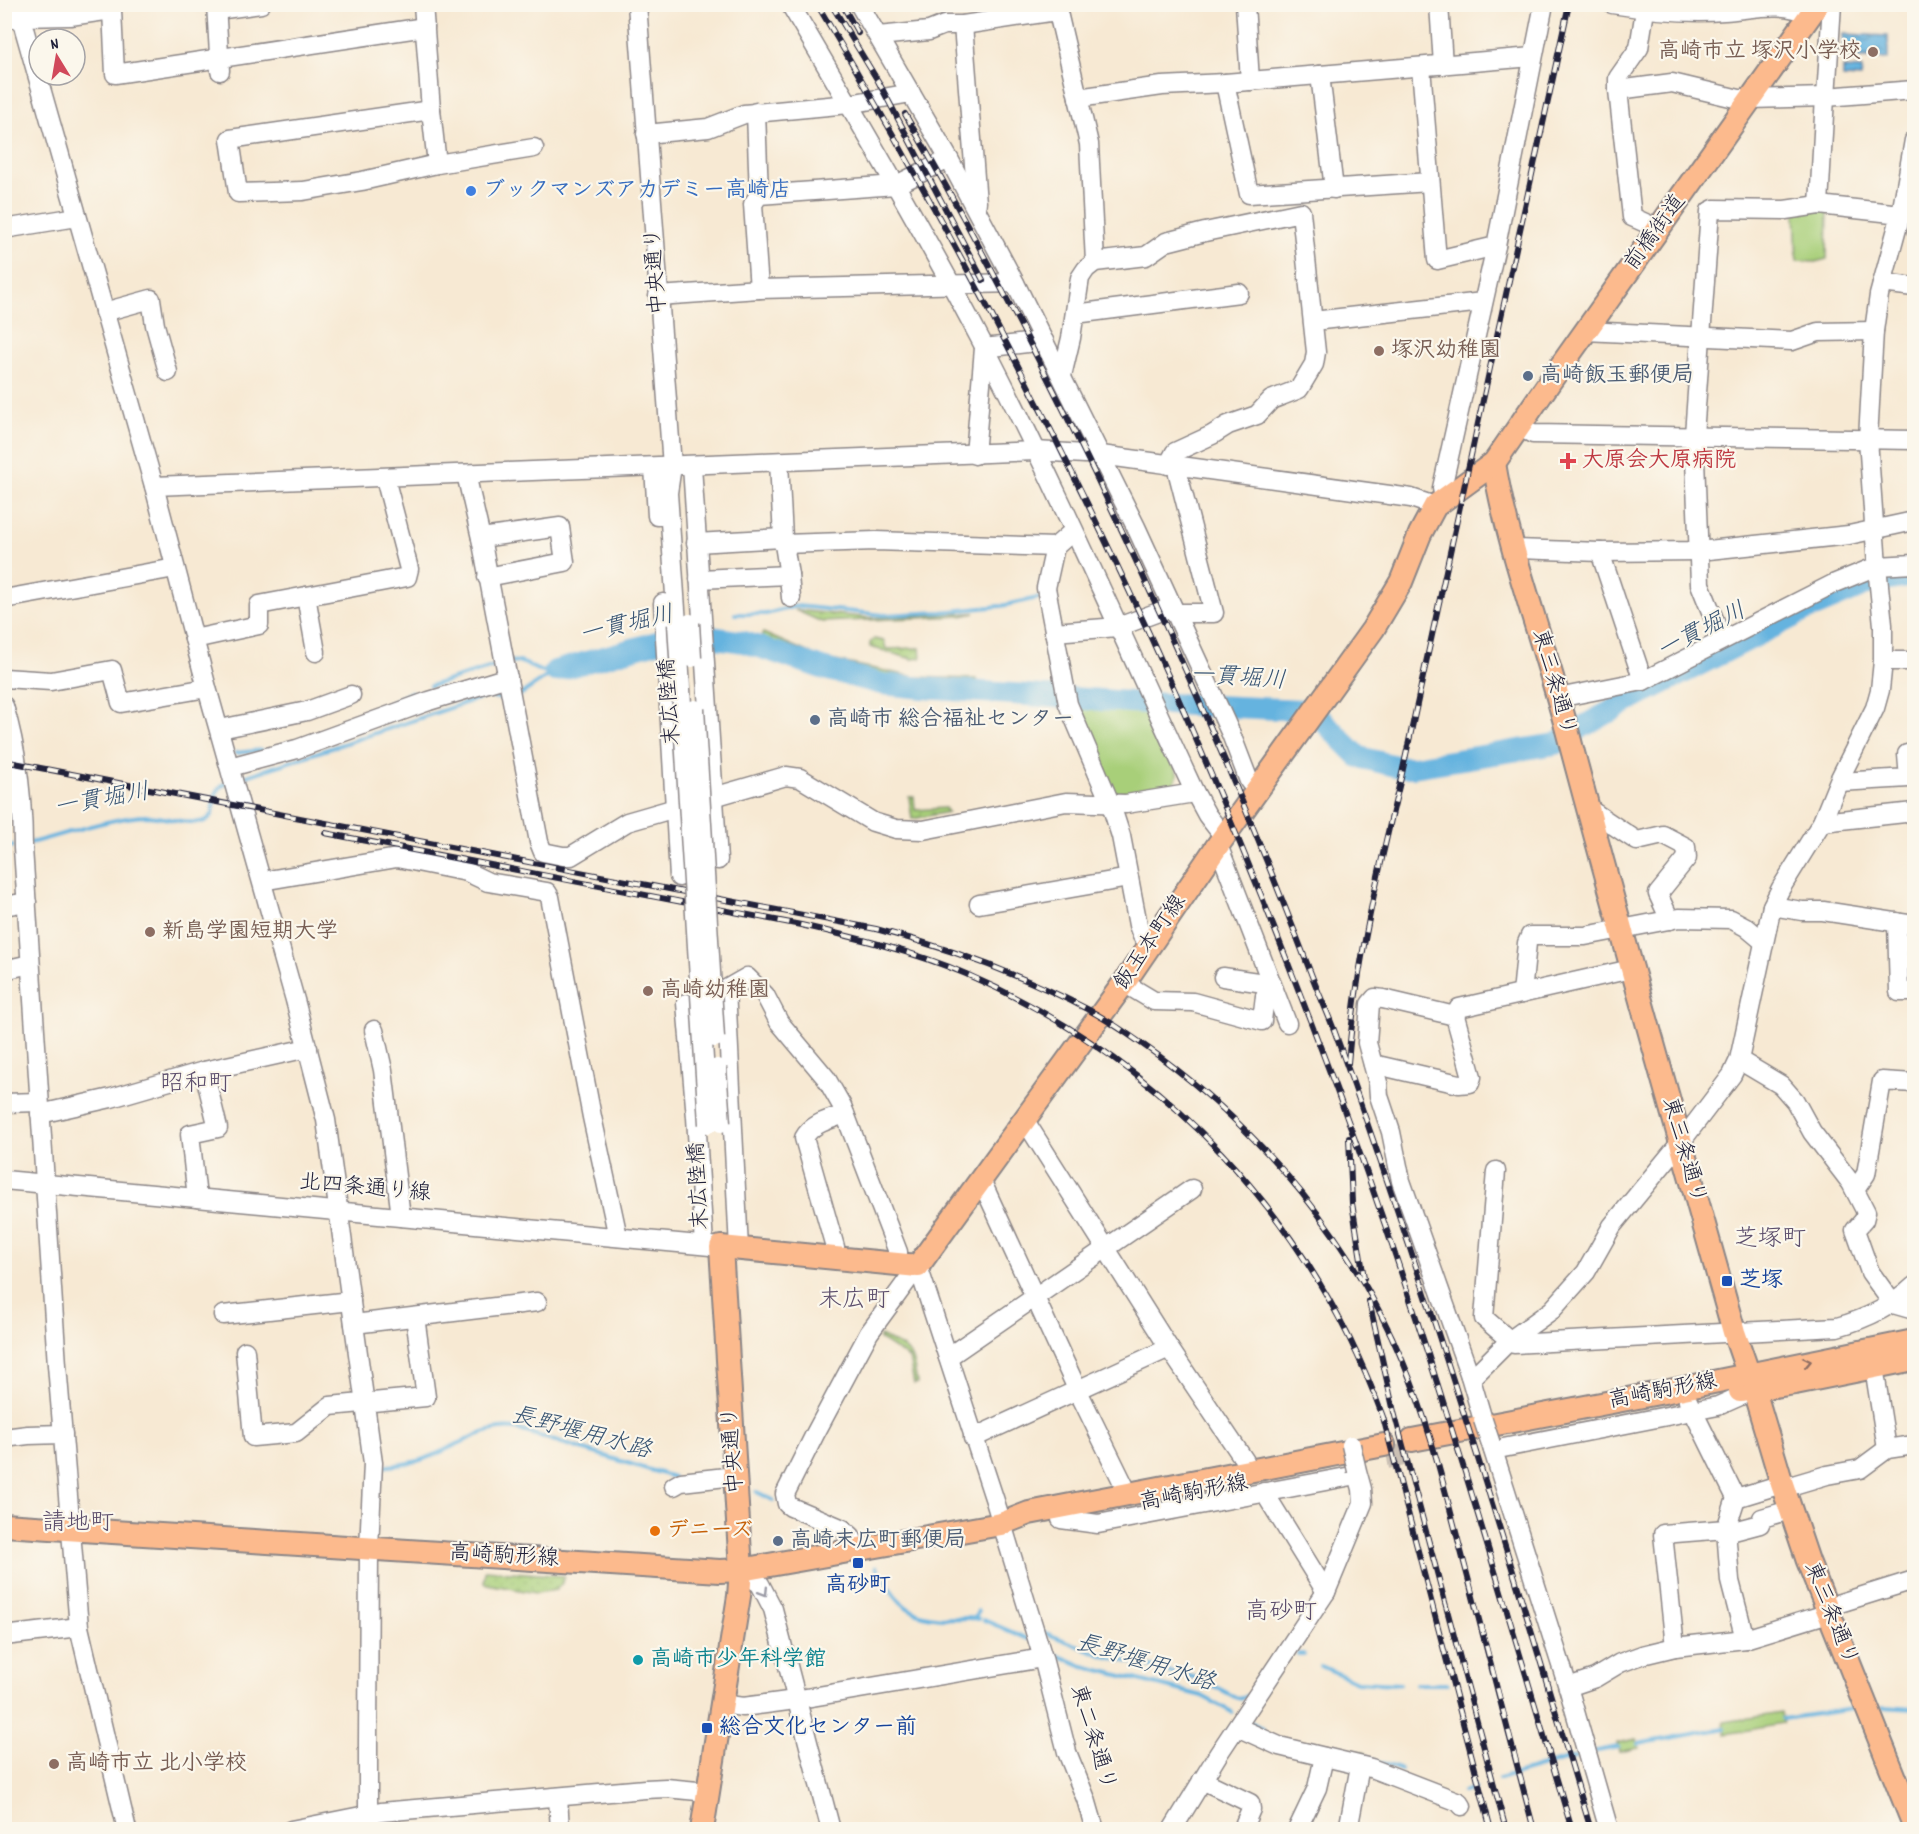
<svg xmlns="http://www.w3.org/2000/svg" width="1919" height="1834" viewBox="0 0 1919 1834" font-family="Dekko,'Klee One',sans-serif">
  <style>
    .grass { fill: url(#grass-dots); stroke: #65785a; stroke-width: 1.5 }
    .park { fill: #a8cf79; stroke: #65785a; stroke-width: 1.5 }
    .water { fill: url(#water-waves); stroke: #446a8d; stroke-width: 1.5 }
    .lines { fill: none; stroke-linecap: round; stroke-linejoin: round }
    .stream { stroke: #65b3df; stroke-width: 4 }
    .river { stroke: #65b3df; stroke-width: 22 }
    .major-tunnel { stroke: #ccc1b5; stroke-width: 22; stroke-dasharray: 22 11; stroke-linecap: butt }
    .minor-casing { stroke: #8c8687; stroke-width: 21 }
    .major-casing { stroke: #8c8687; stroke-width: 26 }
    .minor { stroke: #fff; stroke-width: 18 }
    .major { stroke: #fcba8d; stroke-width: 22 }
    .rail-casing { stroke: #22223b; stroke-width: 6 }
    .rail { stroke: #fbf7ec; stroke-width: 4; stroke-dasharray: 11; stroke-linecap: butt }
    .minor-bridge-casing { stroke: #8c8687; stroke-width: 21; stroke-linecap: butt }
    .minor-bridge { stroke: #fff; stroke-width: 18 }
    .oneway { stroke: #8f6e64 }
    .oneway2 { stroke: #9c9ca7 }
    .education-dot { fill: #8d6e63; stroke: #fbf7ec; stroke-width: 2 }
    .shop-dot { fill: #3f7fe0; stroke: #fbf7ec; stroke-width: 2 }
    .service-dot { fill: #5c6f8a; stroke: #fbf7ec; stroke-width: 2 }
    .health-dot { fill: #e0444e; stroke: #fbf7ec; stroke-width: 2 }
    .transit-dot { fill: #1a4fb4; stroke: #fbf7ec; stroke-width: 2 }
    .food-dot { fill: #e8710a; stroke: #fbf7ec; stroke-width: 2 }
    .culture-dot { fill: #0f9aa8; stroke: #fbf7ec; stroke-width: 2 }
    .labels { text-anchor: middle; dominant-baseline: central; stroke-width: 4.5; stroke-linejoin: round; paint-order: stroke }
    .education-label { font-size: 22px; font-weight: bold; fill: #785e54; stroke: #fbf7ec; text-anchor: start }
    .shop-label { font-size: 22px; font-weight: bold; fill: #366cbe; stroke: #fbf7ec; text-anchor: start }
    .street-label { font-size: 22px; fill: #22223b; stroke: #fbf7ec }
    .service-label { font-size: 22px; font-weight: bold; fill: #4e5e75; stroke: #fbf7ec; text-anchor: start }
    .health-label { font-size: 22px; font-weight: bold; fill: #be3a42; stroke: #fbf7ec; text-anchor: start }
    .transit-label { font-size: 22px; font-weight: bold; fill: #164399; stroke: #fbf7ec; text-anchor: start }
    .food-label { font-size: 22px; font-weight: bold; fill: #c56008; stroke: #fbf7ec; text-anchor: start }
    .culture-label { font-size: 22px; font-weight: bold; fill: #0d838f; stroke: #fbf7ec; text-anchor: start }
    .water-label { font-size: 24px; font-style: italic; fill: #395574; stroke: #fbf7ec }
    .neighbourhood-label { font-size: 24px; fill: #5c4e6c; stroke: #fbf7ec }
  </style>
  <defs>
    <pattern id="grass-dots" width="8" height="8" patternUnits="userSpaceOnUse" patternTransform="scale(1.5)"><rect width="8" height="8" fill="#a8cf79"/><path d="M2 2h.1M6 6h.1" fill="none" stroke="#90b16a" stroke-width="1.8" stroke-linecap="round"/></pattern>
    <pattern id="water-waves" width="16" height="10" patternUnits="userSpaceOnUse" patternTransform="scale(1.5)"><rect width="16" height="10" fill="#65b3df"/><path d="M0 5q4-4 8 0t8 0" fill="none" stroke="#5391b6"/></pattern>
  </defs>
  <rect width="100%" height="100%" fill="#fbf7ec"/>
  <filter id="ink" filterUnits="userSpaceOnUse"><feTurbulence type="fractalNoise" baseFrequency=".0167" numOctaves="2"/><feDisplacementMap in="SourceGraphic" scale="12" xChannelSelector="R" yChannelSelector="G"/><feConvolveMatrix kernelMatrix="1 2 1 2 8 2 1 2 1" color-interpolation-filters="sRGB"/></filter>
  <filter id="wash" filterUnits="userSpaceOnUse"><feTurbulence type="fractalNoise" baseFrequency=".008" numOctaves="4" result="noise"/><feDisplacementMap in="SourceGraphic" scale="24" xChannelSelector="R" yChannelSelector="G"/><feGaussianBlur stdDeviation="1.35" result="paint"/><feColorMatrix in="noise" values="0 0 0 0 0 0 0 0 0 0 0 0 0 0 0 0 0 1.4 0 .05"/><feComposite in="paint" operator="in"/></filter>
  <g filter="url(#wash)">
    <rect width="100%" height="100%" fill="#f7e9d3"/>
    <g class="grass">
      <path d="M795,610L869,618L975,613L962,616L822,622Z"/>
      <path d="M763,633L821,658L915,677L976,679L979,688L884,680C869,671 850,670 833,666C808,659 785,649 761,637Z"/>
      <path d="M874,639L884,641L886,649L920,648L921,658L912,659L870,647V643Z"/>
      <path d="M909,797H914L915,810L945,808L948,812L912,819Z"/>
      <path d="M880,1336C912,1352 911,1347 917,1383L914,1384L909,1358L879,1339Z"/>
      <path d="M485,1570L564,1576L562,1583L556,1590L536,1593L487,1584L484,1582Z"/>
    </g>
    <g class="park">
      <path d="M1828,210L1827,259L1815,262L1797,261L1795,211Z"/>
      <path d="M1077,706L1150,710L1178,775L1173,785L1115,794Z"/>
      <path d="M1781,1713L1783,1724L1726,1734L1724,1722Z"/>
      <path d="M1637,1739L1639,1748L1619,1752L1617,1743Z"/>
      <path d="M1314,1742L1366,1753L1365,1760L1313,1750Z"/>
    </g>
    <g class="water">
      <path d="M1843,34L1888,36V59L1842,57Z"/>
      <path d="M1843,68L1862,69L1861,78L1843,77Z"/>
    </g>
    <g class="lines">
      <g class="stream">
        <path d="M735,614H766L797,606L884,615L941,612L1001,606L1038,598"/>
        <path d="M510,662C524,659 532,670 545,672C548,673 552,671 555,671"/>
        <path d="M430,686L499,665"/>
        <path d="M517,697L555,671"/>
        <path d="M379,710L411,692"/>
        <path d="M236,753L262,750"/>
        <path d="M238,779L483,697L490,696L505,700"/>
        <path d="M30,843C66,834 111,817 147,816C162,816 195,827 207,820C219,813 207,790 229,782"/>
        <path d="M4,848L13,846"/>
        <path d="M379,1467C396,1465 413,1464 429,1457C458,1446 485,1425 516,1429L673,1477"/>
        <path d="M757,1492L773,1500"/>
        <path d="M876,1567C898,1600 903,1617 947,1618C957,1619 968,1617 979,1619"/>
        <path d="M975,1618L978,1611"/>
        <path d="M984,1620L1028,1639"/>
        <path d="M1043,1632L1104,1656L1197,1678"/>
        <path d="M1048,1651L1083,1666L1202,1696L1232,1712"/>
        <path d="M1298,1654H1304"/>
        <path d="M1321,1666L1357,1682L1400,1684"/>
        <path d="M1206,1682L1237,1698L1249,1696"/>
        <path d="M1416,1684H1447"/>
        <path d="M1883,1707L1914,1709"/>
        <path d="M1782,1719L1853,1709"/>
        <path d="M1250,1722L1263,1729"/>
        <path d="M1638,1744L1725,1728"/>
        <path d="M1592,1752L1618,1747"/>
        <path d="M1366,1757L1401,1770"/>
        <path d="M1499,1779L1582,1755"/>
        <path d="M1463,1792L1475,1788"/>
      </g>
      <path class="river" d="M555,671L660,641L710,637L744,642L825,669L882,684L923,688L1145,703L1303,710L1322,720L1359,757L1400,767H1413L1556,744L1580,728L1648,691L1807,610L1871,583L1914,576"/>
    </g>
  </g>
  <g filter="url(#ink)">
    <g class="lines">
      <path class="major-tunnel" d="M1387,1458L1415,1453"/>
      <g class="minor-casing">
        <g id="minor">
          <path d="M17,4L154,486L207,688L295,1000L326,1120L373,1463L369,1548L368,1743V1814L372,1830"/>
          <path d="M216,4L220,71"/>
          <path d="M423,4L431,110L437,164"/>
          <path d="M637,4L672,466L668,493L677,624"/>
          <path d="M790,4C857,118 924,231 985,348C1060,493 1125,643 1194,791L1207,815L1224,837"/>
          <path d="M859,4L949,159L1015,283L1136,527L1231,734L1249,781L1258,792"/>
          <path d="M1056,4L1089,144L1095,262"/>
          <path d="M1245,4L1250,81"/>
          <path d="M1439,4L1443,65"/>
          <path d="M1612,4C1649,10 1687,14 1724,11C1755,9 1782,0 1811,15"/>
          <path d="M1646,4L1639,48L1618,78V90L1632,217L1659,229"/>
          <path d="M217,10L261,4"/>
          <path d="M4,20L20,17L70,16L112,10L115,74L425,27"/>
          <path d="M963,25L977,203"/>
          <path d="M878,36L929,31L944,25H963L1056,11"/>
          <path d="M1421,67L1437,260L1496,246"/>
          <path d="M1320,75L1334,189"/>
          <path d="M1225,83L1249,194L1430,182"/>
          <path d="M1618,90L1672,83L1739,99H1751L1826,97L1914,90"/>
          <path d="M1826,97L1832,4"/>
          <path d="M1078,98L1162,86L1225,83L1533,57"/>
          <path d="M431,110L230,139L238,193L303,191L362,181L437,164L534,148"/>
          <path d="M756,112L759,195"/>
          <path d="M646,134L708,128L744,114L849,104L911,93"/>
          <path d="M1819,205L1825,97"/>
          <path d="M4,229L77,217"/>
          <path d="M1882,283L1914,287"/>
          <path d="M759,289L753,204L759,195L896,185L949,159"/>
          <path d="M658,296L759,289L1015,283"/>
          <path d="M104,312L151,299L155,325L168,372"/>
          <path d="M1075,314L1239,293"/>
          <path d="M1313,321L1483,302"/>
          <path d="M1585,331L1792,341L1818,332L1874,331"/>
          <path d="M1062,376L1071,338L1080,278L1086,269L1095,262L1146,256L1166,242L1205,232L1301,212L1316,352L1314,364L1299,389L1271,400L1257,415L1228,425L1212,435L1175,452L1168,465"/>
          <path d="M1519,427L1533,434L1914,440"/>
          <path d="M975,455L984,348L1044,341"/>
          <path d="M779,462L783,538L789,575L791,598"/>
          <path d="M692,466L718,860"/>
          <path d="M654,467L657,516"/>
          <path d="M466,474L481,538L539,842L543,852L563,856H571L627,822L786,776L800,778L873,822L896,829L923,830L1066,802L1126,804L1188,794L1194,791"/>
          <path d="M154,486L1036,451L1101,455L1411,498L1435,506"/>
          <path d="M1444,499L1442,488L1496,246L1544,4"/>
          <path d="M1073,531L1055,547L1046,588L1068,704L1111,805L1121,836L1138,925L1142,936L1151,941"/>
          <path d="M481,538L560,527L565,562L487,577"/>
          <path d="M696,543L783,538"/>
          <path d="M783,544L876,541L1055,547"/>
          <path d="M1515,549L1600,552L1699,551L1849,535L1914,521"/>
          <path d="M1600,552L1643,681"/>
          <path d="M699,579L789,575"/>
          <path d="M306,596L316,652"/>
          <path d="M4,599L175,568"/>
          <path d="M663,603L679,877"/>
          <path d="M1175,613H1214L1176,466"/>
          <path d="M1054,632L1118,627L1172,607"/>
          <path d="M194,639L259,625V605L407,577L409,569L385,478"/>
          <path d="M1722,639L1700,584L1694,435L1710,211L1714,209L1785,210L1819,205L1901,214"/>
          <path d="M1883,661H1914"/>
          <path d="M4,678L51,681L112,670L121,703L207,688"/>
          <path d="M1558,698L1643,681L1833,584L1877,566L1914,564"/>
          <path d="M4,706C18,753 23,800 23,848L57,1365L79,1627L127,1830"/>
          <path d="M220,729L307,711L351,695"/>
          <path d="M230,767L297,749L429,701L508,677"/>
          <path d="M1839,782L1909,778L1907,754H1914"/>
          <path d="M1589,809L1637,841L1663,835L1686,847L1687,858L1658,894L1670,920"/>
          <path d="M1822,822L1914,812"/>
          <path d="M1218,845L1287,1023"/>
          <path d="M262,881L397,858L467,872L488,882L547,892L550,897L592,1117L618,1237"/>
          <path d="M979,904L1129,878"/>
          <path d="M4,906L27,902"/>
          <path d="M1772,906L1802,911H1823L1914,925"/>
          <path d="M1897,922L1899,992H1914"/>
          <path d="M4,970L30,964"/>
          <path d="M1223,977L1271,984"/>
          <path d="M1124,983L1154,1001L1193,1002L1262,1021L1265,996L1274,992"/>
          <path d="M1522,994L1527,943L1530,936H1585L1679,918L1731,919L1746,927L1764,942"/>
          <path d="M686,1003L696,1117L704,1245"/>
          <path d="M1455,1016L1383,999L1375,998L1370,1004L1367,1043L1378,1083L1379,1096L1391,1132L1401,1181L1470,1376L1483,1420"/>
          <path d="M374,1030L383,1070L401,1217"/>
          <path d="M1739,1060L1781,1085L1795,1101L1812,1132L1851,1183L1866,1212L1864,1220L1855,1230L1870,1272L1893,1304L1914,1310"/>
          <path d="M1373,1064L1459,1084L1470,1083L1472,1077L1455,1016L1459,1008L1631,969"/>
          <path d="M4,1103L39,1102"/>
          <path d="M40,1114L111,1098L204,1071L308,1048"/>
          <path d="M1024,1119L1169,1348L1245,1461"/>
          <path d="M1496,1171L1484,1318L1514,1344L1837,1327C1866,1319 1892,1307 1914,1286"/>
          <path d="M4,1180L721,1247"/>
          <path d="M981,1180L1078,1391L1124,1485"/>
          <path d="M1855,1190L1866,1174L1882,1081L1914,1083"/>
          <path d="M197,1198L190,1134L218,1128L204,1071"/>
          <path d="M739,1249L726,989L747,977L765,995L779,1022L826,1078L842,1106L898,1252L897,1264"/>
          <path d="M835,1257V1247L804,1138C812,1123 829,1120 845,1114"/>
          <path d="M918,1266L995,1501L1043,1658L1067,1752L1086,1799L1095,1830"/>
          <path d="M223,1315L351,1301"/>
          <path d="M354,1324L537,1302"/>
          <path d="M245,1351L253,1437L296,1433L330,1406L426,1397L415,1317"/>
          <path d="M948,1357L1192,1189"/>
          <path d="M1874,1367L1887,1449"/>
          <path d="M1470,1376L1475,1375L1509,1341L1552,1310L1586,1272L1612,1226L1681,1142L1732,1075L1739,1060L1772,906L1781,888L1822,822L1840,778L1875,708L1880,690L1883,661V625L1877,566L1868,439L1874,331L1879,295L1901,214L1914,140"/>
          <path d="M1688,1401L1736,1498L1726,1529L1730,1581L1745,1639"/>
          <path d="M4,1438L28,1435L63,1434"/>
          <path d="M973,1438L1169,1348"/>
          <path d="M1491,1444L1568,1687L1609,1830"/>
          <path d="M1493,1450L1718,1406L1754,1390"/>
          <path d="M674,1486L681,1482L735,1476"/>
          <path d="M1783,1488L1827,1475L1860,1469L1887,1449L1914,1445"/>
          <path d="M1264,1492L1326,1592"/>
          <path d="M1736,1498L1782,1484"/>
          <path d="M1061,1519L1098,1524L1357,1475"/>
          <path d="M1726,1533L1760,1524L1762,1518L1790,1510"/>
          <path d="M857,1549L851,1536L843,1529L791,1507L787,1504L785,1494L815,1434L869,1333L918,1266"/>
          <path d="M741,1570L760,1584L773,1609L831,1830"/>
          <path d="M1827,1607L1914,1580"/>
          <path d="M4,1636L79,1627"/>
          <path d="M1675,1647L1663,1534L1726,1529"/>
          <path d="M1568,1687L1595,1678L1620,1663L1642,1655L1675,1647L1745,1639L1829,1613"/>
          <path d="M722,1704L743,1707L788,1701L1043,1658"/>
          <path d="M1237,1727L1279,1746L1371,1768L1459,1802L1462,1806"/>
          <path d="M1202,1780L1250,1803L1251,1809L1242,1830"/>
          <path d="M558,1797L560,1830"/>
          <path d="M291,1830L381,1812L645,1789L666,1788L708,1792"/>
          <path d="M1172,1830L1219,1753L1326,1592L1363,1503L1362,1489L1357,1471"/>
          <path d="M1297,1830L1317,1788L1324,1757"/>
          <path d="M1348,1830L1360,1766"/>
        </g>
      </g>
      <g class="major-casing">
        <g id="major">
          <path d="M1494,463C1509,554 1544,641 1567,730C1620,931 1678,1131 1734,1332L1754,1390L1782,1484L1808,1561L1914,1825"/>
          <path d="M1740,1391L1795,1383L1914,1359"/>
          <path d="M1412,1440L1664,1392L1914,1341"/>
          <path d="M4,1525L720,1571L741,1570L1001,1524L1029,1513L1384,1445"/>
          <path d="M702,1830L739,1596L741,1570L721,1247L918,1266L1124,983L1218,845L1373,629L1401,582L1420,534L1435,506L1494,463L1551,380L1818,4"/>
        </g>
      </g>
      <use href="#minor" class="minor"/>
      <use href="#major" class="major"/>
      <g class="rail-casing">
        <g id="rail">
          <path d="M817,4C938,207 1048,415 1147,629C1212,771 1271,916 1326,1062C1422,1313 1495,1572 1572,1830"/>
          <path d="M831,4L878,81L983,280"/>
          <path d="M842,4L858,33"/>
          <path d="M905,114C1023,318 1126,530 1219,747C1251,821 1281,896 1310,971C1319,995 1330,1017 1338,1041C1432,1301 1512,1565 1591,1830"/>
          <path d="M4,761L876,929C949,948 1022,975 1089,1010C1113,1023 1137,1040 1159,1056C1265,1135 1352,1240 1403,1362C1429,1422 1444,1487 1461,1551C1486,1644 1510,1737 1534,1830"/>
          <path d="M325,833L801,925C857,938 913,951 966,974C1162,1059 1310,1217 1383,1417L1491,1830"/>
          <path d="M1348,1063C1356,966 1378,872 1401,778L1569,4"/>
          <path d="M1349,1138L1352,1203L1364,1278"/>
          <path d="M1369,1301L1394,1412L1506,1830"/>
        </g>
      </g>
      <use href="#rail" class="rail"/>
      <g class="minor-bridge-casing">
        <g id="minor-bridge">
          <path d="M690,623L692,658"/>
          <path d="M677,624L708,1124"/>
          <path d="M695,709L715,1038"/>
          <path d="M717,1068L721,1123"/>
          <path d="M1483,1420L1491,1444"/>
          <path d="M1351,1445L1357,1471"/>
        </g>
      </g>
      <use href="#minor-bridge" class="minor-bridge"/>
    </g>
    <defs><path id="oneway-chevron" d="M-2-3.5L2.5 0L-2 3.5" fill="none" stroke-width="1.6" stroke-linecap="round" stroke-linejoin="round" transform="scale(1.5)"/></defs>
    <use class="oneway" href="#oneway-chevron" transform="translate(1807 1362) rotate(-12)"/>
    <use class="oneway2" href="#oneway-chevron" transform="translate(764 1592) rotate(58)"/>
  </g>
  <g class="education-dot">
    <circle cx="1873" cy="52" r="6"/>
    <circle cx="1379" cy="351" r="6"/>
    <circle cx="150" cy="932" r="6"/>
    <circle cx="648" cy="991" r="6"/>
    <circle cx="54" cy="1764" r="6"/>
  </g>
  <circle class="shop-dot" cx="471" cy="191" r="6"/>
  <g class="service-dot">
    <circle cx="1528" cy="376" r="6"/>
    <circle cx="815" cy="720" r="6"/>
    <circle cx="778" cy="1541" r="6"/>
  </g>
  <path class="health-dot" d="M1565 452h6v6h6v6h-6v6h-6v-6h-6v-6h6z"/>
  <g class="transit-dot">
    <rect x="1721" y="1275" width="12" height="12" rx="3"/>
    <rect x="852" y="1557" width="12" height="12" rx="3"/>
    <rect x="701" y="1722" width="12" height="12" rx="3"/>
  </g>
  <circle class="food-dot" cx="655" cy="1531" r="6"/>
  <circle class="culture-dot" cx="638" cy="1660" r="6"/>
  <g class="labels">
    <g class="education-label">
      <text x="1861" y="52" text-anchor="end">高崎市立 塚沢小学校</text>
      <text x="1391" y="351">塚沢幼稚園</text>
      <text x="162" y="932">新島学園短期大学</text>
      <text x="660" y="991">高崎幼稚園</text>
      <text x="66" y="1764">高崎市立 北小学校</text>
    </g>
    <g class="shop-label">
      <text x="483" y="191">ブックマンズアカデミー高崎店</text>
    </g>
    <g class="street-label">
      <text transform="translate(1656 233) rotate(-54)">前橋街道</text>
      <text transform="translate(657 271) rotate(-94)">中央通り</text>
      <text transform="translate(1553 683) rotate(74)">東三条通り</text>
      <text transform="translate(671 702) rotate(-94)">末広陸橋</text>
      <text transform="translate(1151 943) rotate(-56)">飯玉本町線</text>
      <text transform="translate(1683 1151) rotate(74)">東三条通り</text>
      <text transform="translate(700 1186) rotate(-93)">末広陸橋</text>
      <text transform="translate(365 1189) rotate(5)">北四条通り線</text>
      <text transform="translate(1663 1392) rotate(-11)">高崎駒形線</text>
      <text transform="translate(734 1450) rotate(-94)">中央通り</text>
      <text transform="translate(1194 1494) rotate(-11)">高崎駒形線</text>
      <text transform="translate(504 1557) rotate(3)">高崎駒形線</text>
      <text transform="translate(1830 1614) rotate(68)">東三条通り</text>
      <text transform="translate(1092 1738) rotate(73)">東二条通り</text>
    </g>
    <g class="service-label">
      <text x="1540" y="376">高崎飯玉郵便局</text>
      <text x="827" y="720">高崎市 総合福祉センター</text>
      <text x="790" y="1541">高崎末広町郵便局</text>
    </g>
    <g class="health-label">
      <text x="1582" y="461">大原会大原病院</text>
    </g>
    <g class="transit-label">
      <text x="1739" y="1281">芝塚</text>
      <text x="858" y="1586" text-anchor="middle">高砂町</text>
      <text x="719" y="1728">総合文化センター前</text>
    </g>
    <g class="food-label">
      <text x="667" y="1531">デニーズ</text>
    </g>
    <g class="culture-label">
      <text x="650" y="1660">高崎市少年科学館</text>
    </g>
    <g class="water-label">
      <text transform="translate(627 626) rotate(-13)">一貫堀川</text>
      <text transform="translate(1702 632) rotate(-27)">一貫堀川</text>
      <text transform="translate(1238 679) rotate(4)">一貫堀川</text>
      <text transform="translate(102 801) rotate(-10)">一貫堀川</text>
      <text transform="translate(581 1434) rotate(15)">長野堰用水路</text>
      <text transform="translate(1145 1664) rotate(17)">長野堰用水路</text>
    </g>
    <g class="neighbourhood-label">
      <text x="196" y="1085">昭和町</text>
      <text x="1770" y="1240">芝塚町</text>
      <text x="854" y="1301">末広町</text>
      <text x="78" y="1524">請地町</text>
      <text x="1281" y="1613">高砂町</text>
    </g>
  </g>
  <rect width="1919" height="1834" fill="none" stroke="#fbf7ec" stroke-width="24"/>
  <g transform="translate(57 57) rotate(349)"><circle r="28" fill="#fbf7ec" stroke="#a4a2a5" stroke-width="1.5"/>
  <path d="M0-4.5L10 22L0 15L-10 22Z" fill="#d1495b"/>
  <text y="-9" font-size="16" font-weight="bold" text-anchor="middle" fill="#22223b">N</text>
  </g>
</svg>
